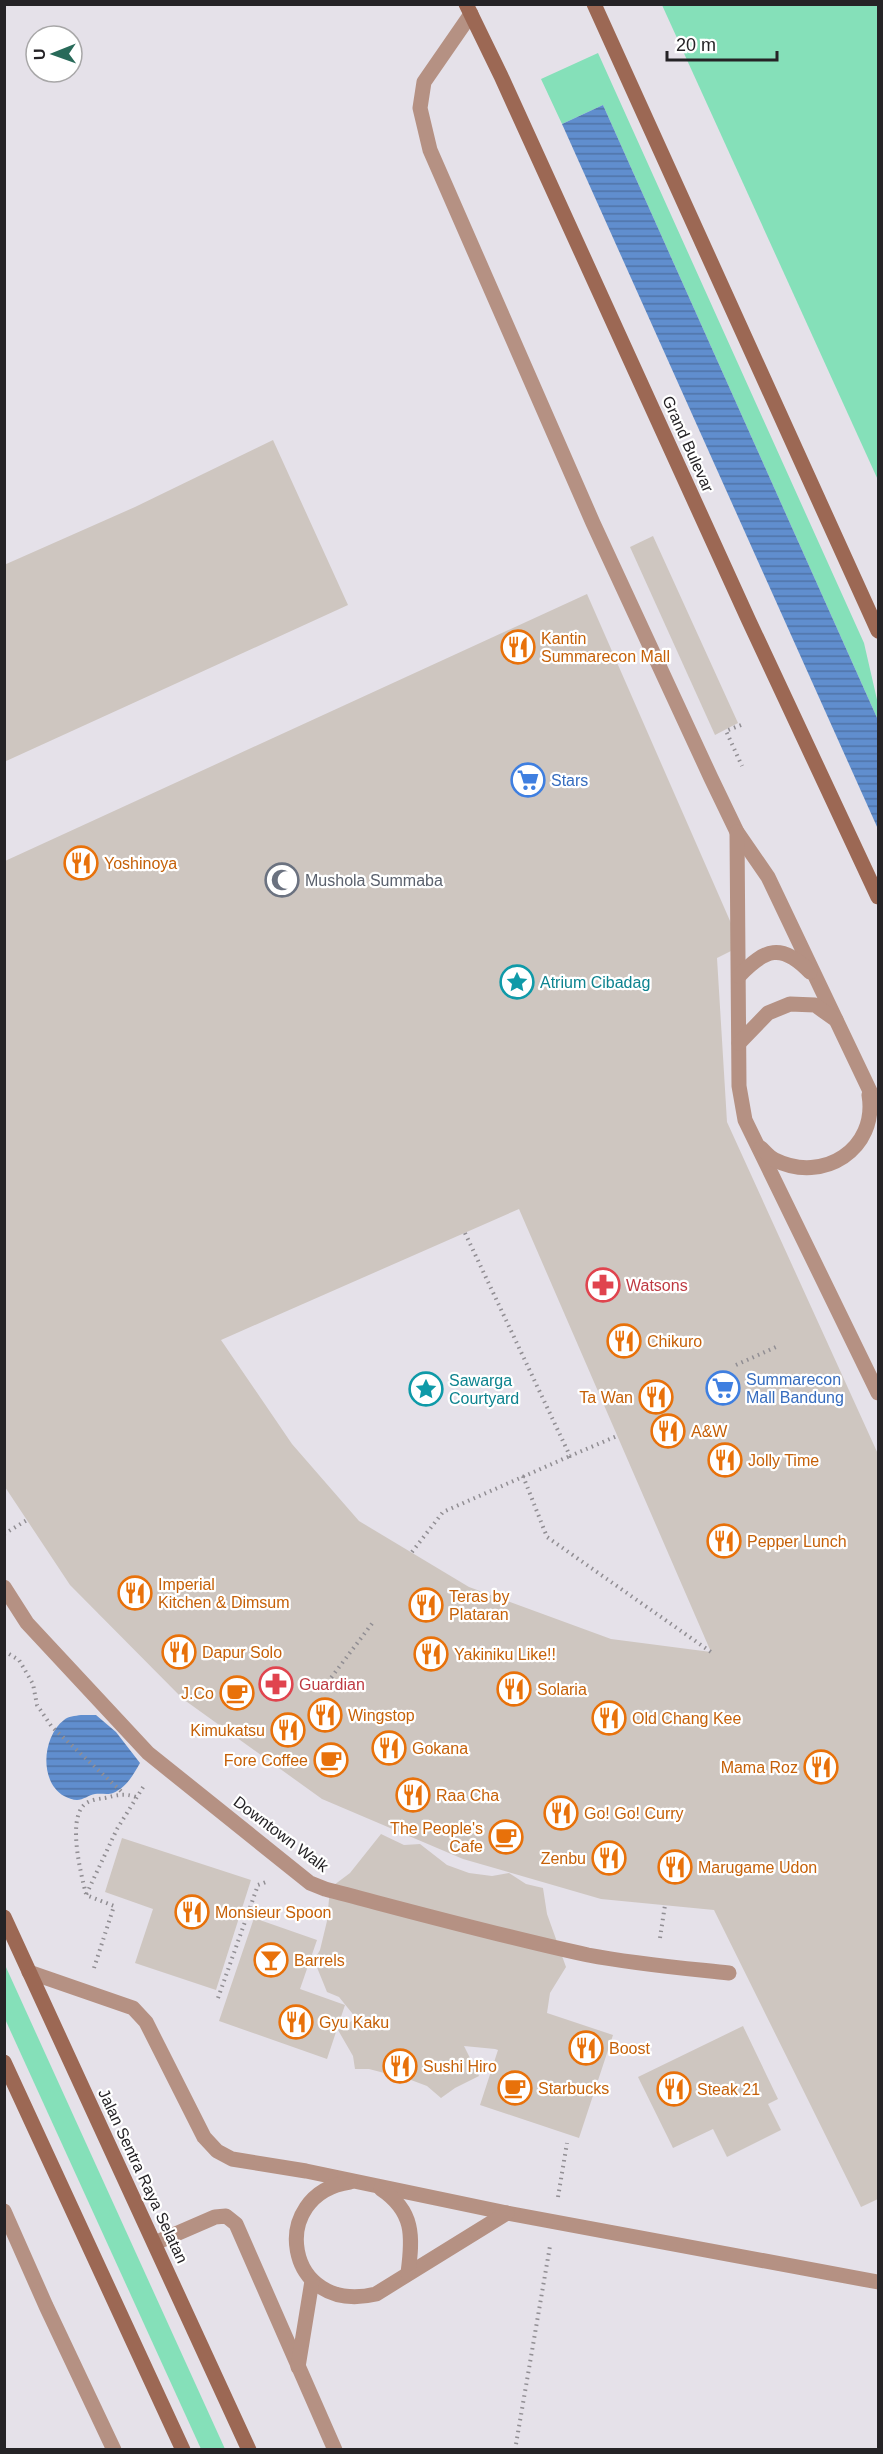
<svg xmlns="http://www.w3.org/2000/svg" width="883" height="2454" viewBox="0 0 883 2454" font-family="Arial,sans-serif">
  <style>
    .grass { fill: #85e0b9 }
    .water { fill: url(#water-rules) }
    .building { fill: #cec6c0; fill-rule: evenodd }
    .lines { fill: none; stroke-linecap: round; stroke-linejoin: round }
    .path { stroke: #918e93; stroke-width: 4; stroke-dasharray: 1.5 4.5; stroke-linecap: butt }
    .lane { stroke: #b59183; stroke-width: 15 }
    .street { stroke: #b59183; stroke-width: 15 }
    .secondary { stroke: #9c6854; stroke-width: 15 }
    .labels { text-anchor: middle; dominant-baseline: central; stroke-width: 4.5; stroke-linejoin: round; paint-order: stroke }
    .street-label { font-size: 16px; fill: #252326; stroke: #fff }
    .food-label { font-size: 16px; fill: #c56008; stroke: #fff; text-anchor: start }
    .shop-label { font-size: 16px; fill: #366cbe; stroke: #fff; text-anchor: start }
    .worship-label { font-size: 16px; fill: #5b616d; stroke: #fff; text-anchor: start }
    .culture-label { font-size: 16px; fill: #0d838f; stroke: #fff; text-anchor: start }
    .health-label { font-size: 16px; fill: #be3a42; stroke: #fff; text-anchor: start }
  </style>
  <defs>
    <pattern id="water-rules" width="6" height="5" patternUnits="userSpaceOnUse" patternTransform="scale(1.5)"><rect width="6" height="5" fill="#608ece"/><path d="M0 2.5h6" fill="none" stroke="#4f74a7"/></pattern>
  </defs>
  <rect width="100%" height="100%" fill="#e5e1e9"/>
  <g class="grass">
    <path d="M662,5H878V480Z"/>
    <path d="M598,53L864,643L878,704V720L603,105L562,124L541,79Z"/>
    <path d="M5,1965L225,2449H201L5,2019Z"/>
  </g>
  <g class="water">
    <path d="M603,105L878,720V829L562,124Z"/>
    <path d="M81,1715H96L116,1732L140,1763C133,1775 127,1787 113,1793C108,1795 101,1793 95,1794C89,1795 83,1800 77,1800C73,1800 68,1798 64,1796C39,1782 42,1737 64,1720C68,1716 75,1716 81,1715Z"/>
  </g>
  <g class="building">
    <path d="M273,440L348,605L4,762V565L135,507Z"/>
    <path d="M653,536L738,723L715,735L630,547Z"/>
    <path d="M587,594L741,946L717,958L727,1122L878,1454V2199L861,2207L714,1910L601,1899L463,1859L322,1799L183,1699L70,1585L5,1487V861ZM519,1209L711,1652L611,1639L469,1587L359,1521L292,1444L221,1340Z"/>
    <path d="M381,1834L404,1845L420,1844L447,1865L469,1873L492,1876L509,1873L526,1884L543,1888L547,1914L566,1967L550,1993L547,2013L613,2035L579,2138L480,2105L498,2050L495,2049L464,2046L479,2076L455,2088L441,2098L427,2086L411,2080L369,2069H355L353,2056L338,2030L356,2018L339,1997L327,1992L314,1960L320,1950L327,1921L330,1888L350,1873Z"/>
    <path d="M122,1838L251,1880L216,1990L135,1963L153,1909L105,1892Z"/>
    <path d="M254,1918L317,1940L300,1989L345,2005L327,2059L219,2021Z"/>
    <path d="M743,2026L778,2099L768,2104L781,2130L727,2157L713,2129L673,2148L638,2077Z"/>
  </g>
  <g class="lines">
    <g class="path">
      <path d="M741,725L726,731L742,766"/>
      <path d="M465,1233L570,1456L617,1436"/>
      <path d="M736,1365L776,1347"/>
      <path d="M523,1476L547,1537L711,1652"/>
      <path d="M4,1534L27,1520"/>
      <path d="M412,1552L443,1512L570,1456"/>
      <path d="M4,1651L19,1660L33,1684L37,1705L52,1727L123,1793"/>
      <path d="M324,1687L374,1621"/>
      <path d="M86,1894C81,1874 68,1823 83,1806C88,1800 98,1799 105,1798C117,1795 124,1793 136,1797"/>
      <path d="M660,1938L665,1905"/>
      <path d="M94,1968L114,1906L86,1895L117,1829L145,1784"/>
      <path d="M218,1998L258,1885L266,1882"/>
      <path d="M558,2197L567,2143"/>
      <path d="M515,2450L550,2246"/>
    </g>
    <g class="lane">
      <path d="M471,14L424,82L420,108L430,150L593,523L711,778L737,832L768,877L878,1108"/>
      <path d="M737,832L739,1086L745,1120L878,1393"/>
      <path d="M739,976C765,949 781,942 810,972"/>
      <path d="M739,1043L768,1013L790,1004L815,1005L836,1020"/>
      <path d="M761,1148C765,1152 770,1158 775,1160C823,1184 878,1149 869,1095"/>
      <path d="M29,1972L133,2008L146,2022L204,2137L217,2151L232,2159L306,2171L507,2213L878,2282"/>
      <path d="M350,2182C267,2194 284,2316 376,2294L507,2213"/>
      <path d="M381,2189C414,2211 413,2236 408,2273"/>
      <path d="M4,2211L46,2306L114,2450"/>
      <path d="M155,2243L215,2217L226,2216L236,2224L335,2450"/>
      <path d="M298,2367L312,2281"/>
    </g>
    <path class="street" d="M4,1587L27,1623L148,1753L310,1883L325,1889C413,1912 500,1936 588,1955C635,1964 682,1968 729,1973"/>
    <g class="secondary">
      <path d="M466,4L501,76L749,621L878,897"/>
      <path d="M594,4L878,631"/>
      <path d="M4,1917L249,2450"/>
      <path d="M4,2062L183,2450"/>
    </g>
  </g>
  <defs>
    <g id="restaurant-ring" transform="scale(1.725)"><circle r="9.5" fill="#fff" stroke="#e8710a" stroke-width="1.5"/><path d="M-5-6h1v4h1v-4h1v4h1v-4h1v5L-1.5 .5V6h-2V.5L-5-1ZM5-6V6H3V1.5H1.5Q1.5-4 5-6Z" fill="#e8710a"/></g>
    <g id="supermarket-ring" transform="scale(1.725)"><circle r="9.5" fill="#fff" stroke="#3f7fe0" stroke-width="1.5"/><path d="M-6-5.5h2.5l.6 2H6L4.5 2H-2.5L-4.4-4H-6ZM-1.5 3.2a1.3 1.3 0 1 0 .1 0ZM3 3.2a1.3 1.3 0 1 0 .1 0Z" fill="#3f7fe0"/></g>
    <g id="mosque-ring" transform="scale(1.725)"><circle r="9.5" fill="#fff" stroke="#6b7280" stroke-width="1.5"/><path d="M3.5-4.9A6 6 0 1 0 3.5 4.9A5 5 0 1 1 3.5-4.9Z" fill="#6b7280"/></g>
    <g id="sight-ring" transform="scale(1.725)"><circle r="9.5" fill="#fff" stroke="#0f9aa8" stroke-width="1.5"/><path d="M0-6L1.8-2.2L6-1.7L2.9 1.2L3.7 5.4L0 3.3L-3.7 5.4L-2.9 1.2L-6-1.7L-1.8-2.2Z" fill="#0f9aa8"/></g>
    <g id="pharmacy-ring" transform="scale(1.725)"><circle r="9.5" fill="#fff" stroke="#e0444e" stroke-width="1.5"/><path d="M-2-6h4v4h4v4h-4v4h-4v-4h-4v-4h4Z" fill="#e0444e"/></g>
    <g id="cafe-ring" transform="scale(1.725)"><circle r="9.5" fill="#fff" stroke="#e8710a" stroke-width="1.5"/><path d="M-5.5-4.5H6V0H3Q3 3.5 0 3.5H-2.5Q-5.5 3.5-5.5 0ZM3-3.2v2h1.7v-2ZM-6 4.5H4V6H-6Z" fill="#e8710a"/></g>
    <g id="bar-ring" transform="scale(1.725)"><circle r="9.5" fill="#fff" stroke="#e8710a" stroke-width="1.5"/><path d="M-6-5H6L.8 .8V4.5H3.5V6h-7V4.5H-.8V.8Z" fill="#e8710a"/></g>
  </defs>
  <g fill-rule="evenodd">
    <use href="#restaurant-ring" x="518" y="647"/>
    <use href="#supermarket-ring" x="528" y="780"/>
    <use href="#restaurant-ring" x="81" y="863"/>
    <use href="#mosque-ring" x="282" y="880"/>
    <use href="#sight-ring" x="517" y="982"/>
    <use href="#pharmacy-ring" x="603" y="1285"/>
    <use href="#restaurant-ring" x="624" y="1341"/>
    <use href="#supermarket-ring" x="723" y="1388"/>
    <use href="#sight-ring" x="426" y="1389"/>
    <use href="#restaurant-ring" x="656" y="1397"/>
    <use href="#restaurant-ring" x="668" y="1431"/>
    <use href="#restaurant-ring" x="725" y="1460"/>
    <use href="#restaurant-ring" x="724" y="1541"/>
    <use href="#restaurant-ring" x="135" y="1593"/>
    <use href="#restaurant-ring" x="426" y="1605"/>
    <use href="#restaurant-ring" x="179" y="1652"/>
    <use href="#restaurant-ring" x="431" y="1654"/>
    <use href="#pharmacy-ring" x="276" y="1684"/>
    <use href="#restaurant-ring" x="514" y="1689"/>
    <use href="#cafe-ring" x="237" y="1693"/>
    <use href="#restaurant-ring" x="325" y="1715"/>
    <use href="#restaurant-ring" x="609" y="1718"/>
    <use href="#restaurant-ring" x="288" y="1730"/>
    <use href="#restaurant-ring" x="389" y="1748"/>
    <use href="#cafe-ring" x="331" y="1760"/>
    <use href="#restaurant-ring" x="821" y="1767"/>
    <use href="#restaurant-ring" x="413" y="1795"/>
    <use href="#restaurant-ring" x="561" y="1813"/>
    <use href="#cafe-ring" x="506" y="1837"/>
    <use href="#restaurant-ring" x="609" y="1858"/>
    <use href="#restaurant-ring" x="675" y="1867"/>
    <use href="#restaurant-ring" x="192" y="1912"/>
    <use href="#bar-ring" x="271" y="1960"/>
    <use href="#restaurant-ring" x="296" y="2022"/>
    <use href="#restaurant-ring" x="586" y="2048"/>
    <use href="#restaurant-ring" x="400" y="2066"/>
    <use href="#cafe-ring" x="515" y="2088"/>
    <use href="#restaurant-ring" x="674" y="2089"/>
  </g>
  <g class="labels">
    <g class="street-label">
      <text transform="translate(688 444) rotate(66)">Grand Bulevar</text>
      <text transform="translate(281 1834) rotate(37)">Downtown Walk</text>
      <text transform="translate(143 2176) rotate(65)">Jalan Sentra Raya Selatan</text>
    </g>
    <g class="food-label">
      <text x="541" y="638">Kantin<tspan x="541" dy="18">Summarecon Mall</tspan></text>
      <text x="104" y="863">Yoshinoya</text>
      <text x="647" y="1341">Chikuro</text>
      <text x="633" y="1397" text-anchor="end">Ta Wan</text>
      <text x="691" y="1431">A&amp;W</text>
      <text x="748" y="1460">Jolly Time</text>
      <text x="747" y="1541">Pepper Lunch</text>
      <text x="158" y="1584">Imperial<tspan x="158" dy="18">Kitchen &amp; Dimsum</tspan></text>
      <text x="449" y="1596">Teras by<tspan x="449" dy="18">Plataran</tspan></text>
      <text x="202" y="1652">Dapur Solo</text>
      <text x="454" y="1654">Yakiniku Like!!</text>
      <text x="537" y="1689">Solaria</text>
      <text x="214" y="1693" text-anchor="end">J.Co</text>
      <text x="348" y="1715">Wingstop</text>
      <text x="632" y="1718">Old Chang Kee</text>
      <text x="265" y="1730" text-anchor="end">Kimukatsu</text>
      <text x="412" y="1748">Gokana</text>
      <text x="308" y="1760" text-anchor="end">Fore Coffee</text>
      <text x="798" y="1767" text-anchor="end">Mama Roz</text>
      <text x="436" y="1795">Raa Cha</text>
      <text x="584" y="1813">Go! Go! Curry</text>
      <text x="483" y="1828" text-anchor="end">The People's<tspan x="483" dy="18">Cafe</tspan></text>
      <text x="586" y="1858" text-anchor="end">Zenbu</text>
      <text x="698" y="1867">Marugame Udon</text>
      <text x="215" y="1912">Monsieur Spoon</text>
      <text x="294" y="1960">Barrels</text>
      <text x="319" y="2022">Gyu Kaku</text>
      <text x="609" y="2048">Boost</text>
      <text x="423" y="2066">Sushi Hiro</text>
      <text x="538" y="2088">Starbucks</text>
      <text x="697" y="2089">Steak 21</text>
    </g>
    <g class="shop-label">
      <text x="551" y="780">Stars</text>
      <text x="746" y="1379">Summarecon<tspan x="746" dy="18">Mall Bandung</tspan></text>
    </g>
    <g class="worship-label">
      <text x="305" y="880">Mushola Summaba</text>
    </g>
    <g class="culture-label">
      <text x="540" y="982">Atrium Cibadag</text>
      <text x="449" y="1380">Sawarga<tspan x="449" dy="18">Courtyard</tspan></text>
    </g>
    <g class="health-label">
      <text x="626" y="1285">Watsons</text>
      <text x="299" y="1684">Guardian</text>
    </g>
  </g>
  <rect width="883" height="2454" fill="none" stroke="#252326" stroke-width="12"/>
  <g transform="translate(54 54) rotate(269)"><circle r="28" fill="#ffffff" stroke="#a8a7a8" stroke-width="1.5"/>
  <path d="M0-4.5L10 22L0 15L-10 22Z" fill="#286a59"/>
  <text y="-9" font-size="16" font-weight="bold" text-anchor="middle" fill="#252326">U</text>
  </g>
  <path d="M667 51v9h110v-9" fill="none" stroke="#252326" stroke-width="3"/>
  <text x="676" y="51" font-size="18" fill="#252326" stroke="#ffffff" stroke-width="4.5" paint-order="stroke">20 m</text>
</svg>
